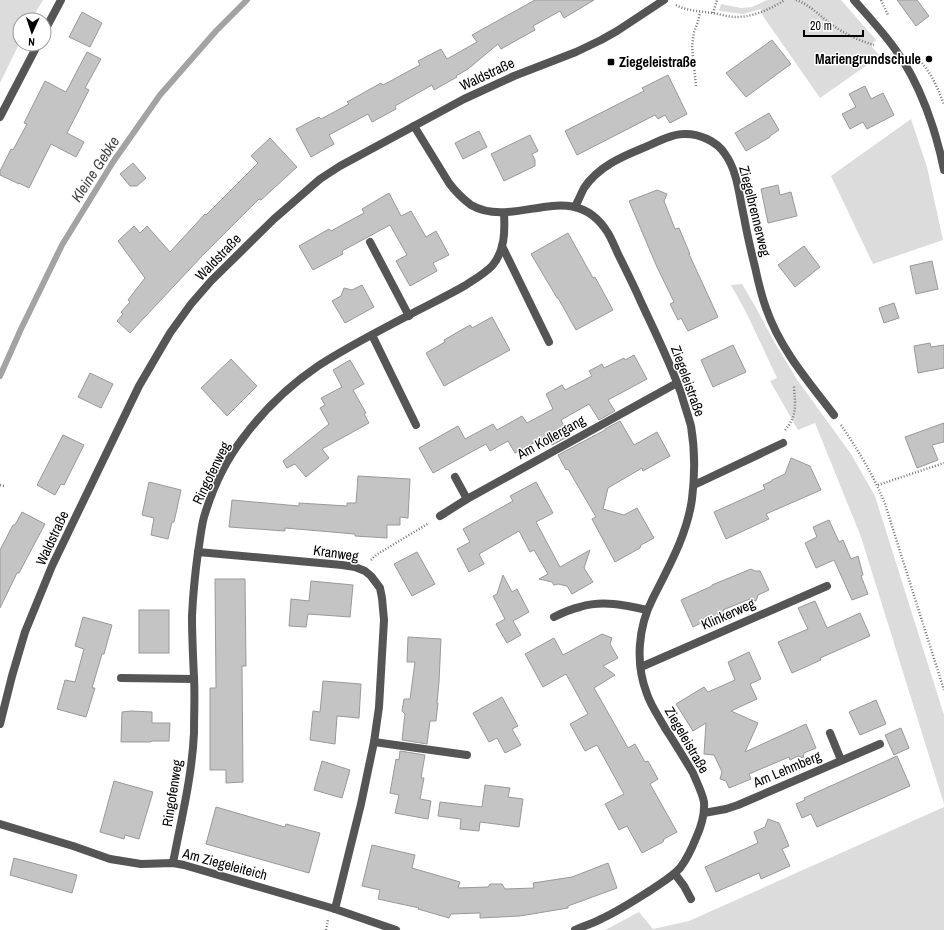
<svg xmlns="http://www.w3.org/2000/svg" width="944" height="930" viewBox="0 0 944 930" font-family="'Archivo Narrow',sans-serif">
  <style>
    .green { fill: #dcdcdc }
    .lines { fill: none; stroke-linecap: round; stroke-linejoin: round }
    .stream { stroke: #a3a3a3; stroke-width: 6 }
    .building { fill: #c4c4c4; stroke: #999 }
    .path { stroke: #777; stroke-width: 2.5; stroke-dasharray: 1 2; stroke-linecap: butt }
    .service { stroke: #555; stroke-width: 8 }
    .minor { stroke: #555; stroke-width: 8 }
    .poi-dot { fill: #000; stroke: #fff; stroke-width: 1.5 }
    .labels { text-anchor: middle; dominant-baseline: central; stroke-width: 3; stroke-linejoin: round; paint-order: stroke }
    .poi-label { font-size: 14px; font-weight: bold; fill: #000; stroke: #fff; text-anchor: end }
    .street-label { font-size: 14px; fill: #000; stroke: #fff }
    .water-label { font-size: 15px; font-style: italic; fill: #444; stroke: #fff }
  </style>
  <rect width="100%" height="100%" fill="#fff"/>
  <g class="green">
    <path d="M0,0H43L31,20H20V42L0,83Z"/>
    <path d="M767,0H841L876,40L873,43L872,47L880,56L820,98L763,16L761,9L743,14L719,11L721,4L741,8L752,7Z"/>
    <path d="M911,119L927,167L943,240L873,264L831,176Z"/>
    <path d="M742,284L755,306L776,345L798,381L851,454L875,496L944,715V804L861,537L815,423L798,430L770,381L777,378L746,312L731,285Z"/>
    <path d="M944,807V930H605L639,912L653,929L689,921Z"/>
  </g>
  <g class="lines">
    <path class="stream" d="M0,376L21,329L62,245L113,162L160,95L216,31L247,0"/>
  </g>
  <g class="building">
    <path d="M535,0H594L564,18L560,11L533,26L535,30L501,49L498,44L468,69L456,76L457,77L434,90L432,85L395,106L396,109L372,122L368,114L329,135L334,144L311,157L296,129L319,117L321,119L349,104L347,102L381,83L383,85L420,65L418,61L441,49L447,59L477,42L472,35Z"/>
    <path d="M897,0H917L929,16L916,26Z"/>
    <path d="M82,12L102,23L90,47L69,37Z"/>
    <path d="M772,40L791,64L746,97L726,73Z"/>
    <path d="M87,52L101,59L85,88L89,90L67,133L84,142L76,157L51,144L29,188L19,183V184L0,175V171L11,149L13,150L27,124L24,123L45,81L66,92Z"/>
    <path d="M668,75L687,114L670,123L665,115L658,119L655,115L577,155L565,131L644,91L642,88Z"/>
    <path d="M865,86L871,99L883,93L894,115L867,129L863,122L850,129L842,114L856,107L849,94Z"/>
    <path d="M769,113L779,130L770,136V137L746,151L735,133Z"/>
    <path d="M479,131L487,147L463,159L455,143Z"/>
    <path d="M530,135L538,151L532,154L535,160V166L504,181L491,154Z"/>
    <path d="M270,138L297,167L261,200L259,199L203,255L130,333L117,321L123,314L121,312L130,302L128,300L145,278L118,241L134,226L140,233L147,226L170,252L205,214L206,215L258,163L251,156Z"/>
    <path d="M133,163L146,178L137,186H130L120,174Z"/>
    <path d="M778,185L780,195L791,192L797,216L768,223L761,189Z"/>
    <path d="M657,190L667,194L664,201L675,229L679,228L690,254H689L718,317L688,331L681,318L678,320L670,304L674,302L657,267L629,201Z"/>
    <path d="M389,193L401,216L411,211L426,237L436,231L449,255L433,263L437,271L410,286L396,261L407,255L390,225L342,251L343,254L313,270L299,246L329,229L331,231L364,213L362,209Z"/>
    <path d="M568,233L593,278L595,277L613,310L576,330L558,298H557L531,254Z"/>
    <path d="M804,246L820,267L795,287L778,265Z"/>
    <path d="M932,261L938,289L916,294L910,266Z"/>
    <path d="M362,285L374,307L345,323L332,301L341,296L344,288L352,290Z"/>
    <path d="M894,303L899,318L884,323L879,308Z"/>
    <path d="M492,317L510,350L444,386L426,353L445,342L444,340L470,325L472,328Z"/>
    <path d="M930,343L931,347L944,345V368L918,373L914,346Z"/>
    <path d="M733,345L746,372L713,387L701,360Z"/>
    <path d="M634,355L647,379L608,400L615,411L599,420L589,404L561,420L569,436L552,445L547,436L515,453L508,441L490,451L486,444L433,473L419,448L458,426L465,439L493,424L497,430L522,416L527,423L553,409L546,394L562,385L565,390L592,376L589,371L602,364L604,368L624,358L625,360Z"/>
    <path d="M231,359L257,386L227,416L201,388Z"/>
    <path d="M350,360L364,384L353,390L366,413L364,414L369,423L322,449L329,458L306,477L295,464L287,468L283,461L329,424L320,408L325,405L321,398L342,387L333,370Z"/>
    <path d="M90,373L113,384L101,408L78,397Z"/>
    <path d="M620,421L634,445L657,432L670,456L643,471L642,468L608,488L603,509L624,515L637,508L654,538L641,545L640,548L615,562L592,519L596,517L568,469L566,470L558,455L605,430V429Z"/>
    <path d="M944,423V442L932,445L938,460L917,468L905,437Z"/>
    <path d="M63,435L84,445L64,485L61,484L55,495L37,485Z"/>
    <path d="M791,458L810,466L821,490L766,514L769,519L726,539L714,512L765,489L763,485L772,481V480L785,474Z"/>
    <path d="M358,476L410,479L408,518L400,517V525H387V538L355,536V534L285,528V531L229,527L232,500L299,506V503L347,506V503H356Z"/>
    <path d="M149,482L181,490L174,522H172L168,539L151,535L154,518L142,515Z"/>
    <path d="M536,482L553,513L536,522L560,567L590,550L584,568L593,582L572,594L567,586L558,584L554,585L552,582L539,579L548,574L534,550L530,552L519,531L479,554L484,564L469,572L457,549L470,542L463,529L513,501L510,496Z"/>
    <path d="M22,512L45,524L19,573H17L0,608V550L13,525H15Z"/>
    <path d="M829,520L839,542L843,540L851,559L858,556L863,575L861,576L868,594L852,600L834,560L816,568L805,543L817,537L813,527Z"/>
    <path d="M417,552L435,584L412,596L394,564Z"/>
    <path d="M751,569L755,571H760L769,590L758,595L756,601L750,599L723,610L724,612L693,627L681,600L712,586V585Z"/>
    <path d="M503,575L512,592L517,589L529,612L513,621L521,635L507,643L496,624L505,619L493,596L497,594Z"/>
    <path d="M215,579H245L246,666H242L243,782L226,783V770H210V688H216Z"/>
    <path d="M311,581L353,585L350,617L308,614L306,627L289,626L291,599L309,601Z"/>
    <path d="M815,601L827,628L860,613L870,636L820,658L821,660L792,673L778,642L808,629L798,608Z"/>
    <rect x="139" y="610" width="30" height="43"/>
    <path d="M83,617L112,625L104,654H102L92,688H95L86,717L57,709L65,680L75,682L84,649L75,646Z"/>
    <path d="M602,634L612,638L610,644L618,658L603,666L615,675L594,688L628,748L635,744L645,762L648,761L658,779L650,784L677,832L664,839L663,842L642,853L627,826L619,830L605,804L624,794L597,745L585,751L570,724L588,714L566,674L543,687L525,654L554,638L563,655Z"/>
    <path d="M408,637L441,639L439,682L437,703H438L436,721H430L427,744L402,740L405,714L402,711L404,699H410L415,662H407Z"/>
    <path d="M749,652L761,679L750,684L757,699L731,711L758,723L745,752L806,724L816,748L804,753L803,758L798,756L790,760L789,757L749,774L751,779L729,788L726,781L720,779L722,772L714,755L704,754L706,723L693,731L676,704L704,687L708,692L735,680L728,662Z"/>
    <path d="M323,681L361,684L359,718L337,716L335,744L310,740L313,711L320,712Z"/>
    <path d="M502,697L518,726L512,729L521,745L505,753L497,738L489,742L473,713Z"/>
    <path d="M876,700L886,724L860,735L849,712Z"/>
    <path d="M131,711L152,712V723H170L169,741H152L151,742H121L122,712Z"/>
    <path d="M901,728L909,748L894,755L885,735Z"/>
    <path d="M400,751L425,755L421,778H424L420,799L431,801L428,819L395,813L399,795L390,793L396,759L399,760Z"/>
    <path d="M897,756L910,786L817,827L811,814L802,818L796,804L805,800L804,798Z"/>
    <path d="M322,761L350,770L342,798L314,790Z"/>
    <path d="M114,781L153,792L139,839L125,835L124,839L100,832Z"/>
    <path d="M485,785L510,788L508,797L523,799L519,827L480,822L479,831L460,829L461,819L438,816L440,802L482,807Z"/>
    <path d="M216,807L285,827L286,824L320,833L309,873L206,844Z"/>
    <path d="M768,819L779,823L789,846L782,849L790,866L761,879L759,873L716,892L705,867L758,843L754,832L765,827Z"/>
    <path d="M372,845L415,855L412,868L460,882L458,888L488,887L490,884H502L505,889L534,888L533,883L572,877L608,863L617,888L568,906V908L520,916L480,918V913L451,914L449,918L418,909L419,908L378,899L380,890L362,886Z"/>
    <path d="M14,858L77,875L72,893L10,875Z"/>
  </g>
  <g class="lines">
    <g class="path">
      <path d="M796,0C808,4 817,13 827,21C841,32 857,40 874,45"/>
      <path d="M881,0L888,15"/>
      <path d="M676,5C687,11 700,11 712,13C720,14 728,17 736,17C754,17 770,9 785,0"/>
      <path d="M713,13L717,0"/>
      <path d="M922,63C932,75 939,90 944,105"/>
      <path d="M696,86L692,46L694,32L698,22L700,12"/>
      <path d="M841,425C858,450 874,476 885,504L944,690"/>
      <path d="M785,430C798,415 795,404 794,386"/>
      <path d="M0,485L4,486"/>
      <path d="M878,485L944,463"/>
      <path d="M371,560L376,555L429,523"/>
      <path d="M326,930L328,920"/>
    </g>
    <g class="service">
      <path d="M502,246L549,342"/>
      <path d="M372,335L416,425"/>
      <path d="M455,477L467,499"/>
      <path d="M830,733L841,760"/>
      <path d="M675,874L684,886L691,899"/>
    </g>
    <g class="minor">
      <path d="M854,0C868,16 883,32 895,49C920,83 936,130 944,170"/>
      <path d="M44,32L61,0"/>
      <path d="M0,117L38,44"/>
      <path d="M414,126L449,183C455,191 463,199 471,205C516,231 572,175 608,233C612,240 615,247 618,254C626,270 634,286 641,302C655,332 670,362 681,393C684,404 688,415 691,426C695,450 695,475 692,499C687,535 669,566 653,598C638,627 635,663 647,694C651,706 659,717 665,728C675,743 684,758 693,773C697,783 702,792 704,802C705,815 701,827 696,838C692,848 687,859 680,868C672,877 661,883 651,890C635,900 620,910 603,918C594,923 584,926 575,930"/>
      <path d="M575,207C578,201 581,194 584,188C598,167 621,157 643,148C655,143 671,134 683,134C698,133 717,141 725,154C738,172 739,196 744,217C747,234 751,251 755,267C758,281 761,295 766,308C780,349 808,381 834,415"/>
      <path d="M370,242L409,316"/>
      <path d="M694,485L783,443"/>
      <path d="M440,516L467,499L677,383"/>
      <path d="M198,552L342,565L355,567L365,571L371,576L380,588L382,598L384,620L379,707L374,742L361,804L335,909"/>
      <path d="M554,617C562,613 571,609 580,607C602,600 625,605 647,610"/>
      <path d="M641,667L827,586"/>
      <path d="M121,678L194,679"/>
      <path d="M0,724L12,676L25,632L52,566L78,512L139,386L170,333L191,304L211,281L274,219L320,179L340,166L464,99L514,76L576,52L601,40L617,31L664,0"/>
      <path d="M374,742L467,755"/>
      <path d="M704,813L726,809L738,805L880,744"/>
      <path d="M0,824L73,846L110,859L141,864L173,863L184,865L335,909L396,930"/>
      <path d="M173,863C181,820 192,777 194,733C194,714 195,695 194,677C193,657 192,636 192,616C193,595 195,574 198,552C200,541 201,528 204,517C212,490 226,460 243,438C263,411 290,385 318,366C347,347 379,331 409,315C428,305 447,296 466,285C475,279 484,274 492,266C505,251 505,231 504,213"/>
    </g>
  </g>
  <g class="poi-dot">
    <circle cx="929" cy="59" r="4"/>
    <rect x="607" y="58" width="8" height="8" rx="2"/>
  </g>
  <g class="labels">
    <g class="poi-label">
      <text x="921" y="59">Mariengrundschule</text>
      <text x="619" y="62" text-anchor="start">Ziegeleistraße</text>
    </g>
    <g class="street-label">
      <text transform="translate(487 74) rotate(-25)">Waldstraße</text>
      <text transform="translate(755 211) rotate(76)">Ziegelbrennerweg</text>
      <text transform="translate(218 257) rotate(-46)">Waldstraße</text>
      <text transform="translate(688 381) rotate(70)">Ziegeleistraße</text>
      <text transform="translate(551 437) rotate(-29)">Am Kollergang</text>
      <text transform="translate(211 473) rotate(-64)">Ringofenweg</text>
      <text transform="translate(52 538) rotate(-65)">Waldstraße</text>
      <text transform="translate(336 553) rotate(8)">Kranweg</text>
      <text transform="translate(728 614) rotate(-24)">Klinkerweg</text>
      <text transform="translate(687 740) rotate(60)">Ziegeleistraße</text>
      <text transform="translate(787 769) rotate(-23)">Am Lehmberg</text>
      <text transform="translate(172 793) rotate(-81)">Ringofenweg</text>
      <text transform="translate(225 864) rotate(15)">Am Ziegeleiteich</text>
    </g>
    <g class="water-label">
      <text transform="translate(95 169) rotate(-57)">Kleine Gebke</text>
    </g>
  </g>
  <g transform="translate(32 32) rotate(183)"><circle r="19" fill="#ffffff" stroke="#999999"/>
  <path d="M0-3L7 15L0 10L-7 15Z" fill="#000000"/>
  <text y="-6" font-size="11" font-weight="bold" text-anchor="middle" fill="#000000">N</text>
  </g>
  <path d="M804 30v6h59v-6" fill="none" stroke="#000000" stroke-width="2"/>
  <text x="810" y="30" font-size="12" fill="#000000" stroke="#ffffff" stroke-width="3" paint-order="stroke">20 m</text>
</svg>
